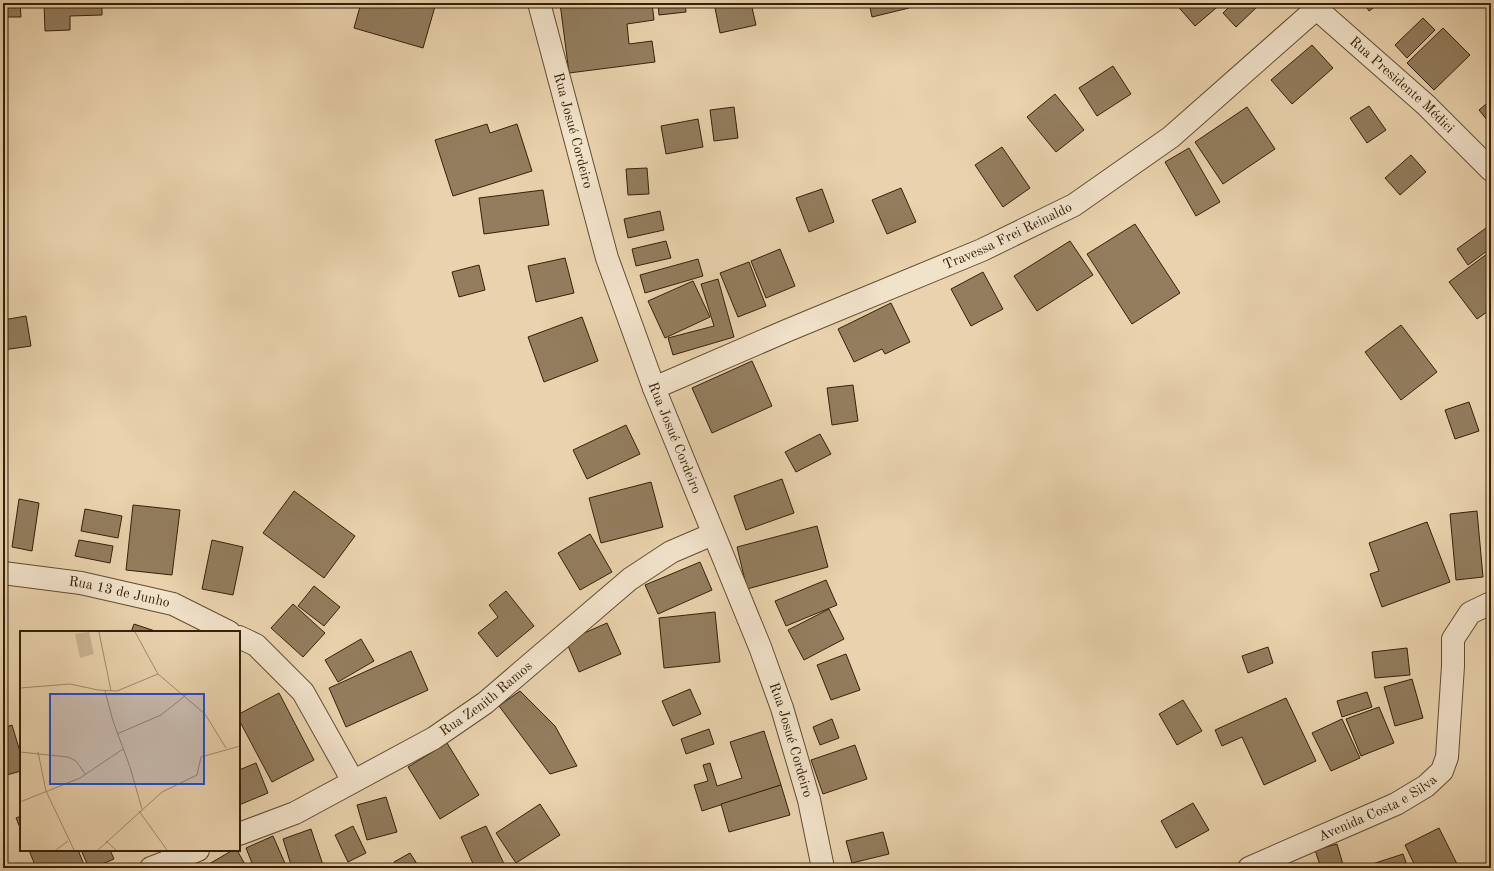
<svg xmlns="http://www.w3.org/2000/svg" width="1494" height="871" viewBox="0 0 1494 871" font-family="'Old Standard TT',serif">
  <style>
    .building { fill: #937d5e; stroke: #352108 }
    .lines { fill: none; stroke-linecap: round; stroke-linejoin: round }
    .minor-casing { stroke: #624d31; stroke-width: 24 }
    .minor { stroke: #f1e2ca; stroke-width: 22 }
    .labels { text-anchor: middle; dominant-baseline: central; stroke-width: 3.5; stroke-linejoin: round; paint-order: stroke }
    .street-label { font-size: 14px; fill: #352108; stroke: #f1e2ca }
    .inset-road { fill: none; stroke: #a18b6b; stroke-width: 1 }
    .view { fill: #1d4ed8; fill-opacity: 0.15; stroke: #1d4ed8; stroke-width: 2 }
    .inset-edge { fill: none; stroke: #352108; stroke-width: 2 }
  </style>
  <rect width="100%" height="100%" fill="#e9d2ad"/>
  <filter id="stains"><feTurbulence type="fractalNoise" baseFrequency=".005" numOctaves="4"/><feColorMatrix values="0 0 0 0 .2 0 0 0 0 .09 0 0 0 0 .02 0 0 0 .5 -.17"/></filter>
  <radialGradient id="worn" r=".72"><stop offset=".6" stop-color="#630" stop-opacity="0"/><stop offset="1" stop-color="#630" stop-opacity=".3"/></radialGradient>
  <g class="building">
    <path d="M3,3H20L21,17H3Z"/>
    <path d="M44,3H102V15L70,16V30L45,31Z"/>
    <path d="M320,3H339L338,7Z"/>
    <path d="M361,3H436L423,48L354,28Z"/>
    <path d="M560,3H652L654,20L627,24L629,44L652,41L655,62L569,73Z"/>
    <path d="M658,3H685L686,12L659,15Z"/>
    <path d="M714,3H751L756,25L720,33Z"/>
    <path d="M869,3H908L909,8L872,17Z"/>
    <path d="M1175,3H1222L1195,26Z"/>
    <path d="M1233,3H1257L1259,5L1236,27L1223,13Z"/>
    <path d="M1364,3H1380L1369,11Z"/>
    <path d="M1423,18L1435,30L1407,58L1395,45Z"/>
    <path d="M1443,28L1470,55L1434,90L1407,63Z"/>
    <path d="M1312,45L1333,68L1292,104L1271,80Z"/>
    <path d="M1113,66L1131,94L1097,116L1079,88Z"/>
    <path d="M1055,94L1084,130L1056,152L1027,117Z"/>
    <path d="M1491,100V125L1479,110Z"/>
    <path d="M1369,106L1386,130L1367,143L1350,118Z"/>
    <path d="M734,107L738,138L714,141L710,110Z"/>
    <path d="M1247,107L1275,149L1223,184L1195,142Z"/>
    <path d="M698,119L703,147L666,154L661,126Z"/>
    <path d="M487,124L490,133L517,124L532,171L453,196L435,140Z"/>
    <path d="M1002,147L1030,188L1003,207L975,165Z"/>
    <path d="M1189,148L1220,202L1196,216L1165,162Z"/>
    <path d="M1411,155L1426,172L1400,195L1385,178Z"/>
    <path d="M647,168L649,194L628,195L626,169Z"/>
    <path d="M901,188L916,222L887,234L872,200Z"/>
    <path d="M822,189L834,222L809,232L796,198Z"/>
    <path d="M543,190L549,225L484,234L479,198Z"/>
    <path d="M660,211L664,230L628,238L624,219Z"/>
    <path d="M1135,224L1180,293L1132,324L1087,254Z"/>
    <path d="M1486,228L1491,235V248L1468,265L1457,249Z"/>
    <path d="M666,241L671,258L636,266L632,249Z"/>
    <path d="M1070,241L1093,275L1037,311L1014,276Z"/>
    <path d="M780,249L795,286L766,298L751,261Z"/>
    <path d="M1491,251V309L1477,319L1449,282Z"/>
    <path d="M565,258L574,293L536,302L528,266Z"/>
    <path d="M698,259L703,276L645,293L640,275Z"/>
    <path d="M749,262L766,306L738,317L720,273Z"/>
    <path d="M479,265L485,290L459,297L452,272Z"/>
    <path d="M983,272L1003,309L971,326L951,289Z"/>
    <path d="M718,279L734,337L673,355L668,338L714,326L701,284Z"/>
    <path d="M693,281L710,317L665,338L648,301Z"/>
    <path d="M891,303L910,342L885,354L882,349L854,362L838,329Z"/>
    <path d="M26,316L31,346L3,350V320Z"/>
    <path d="M582,317L598,361L544,382L528,337Z"/>
    <path d="M1401,325L1437,372L1401,400L1365,352Z"/>
    <path d="M752,361L772,406L712,433L692,388Z"/>
    <path d="M853,385L858,421L832,425L827,388Z"/>
    <path d="M1469,402L1479,431L1455,439L1445,410Z"/>
    <path d="M626,425L640,454L587,479L573,450Z"/>
    <path d="M820,434L831,454L796,472L785,452Z"/>
    <path d="M782,479L794,513L746,530L734,496Z"/>
    <path d="M651,482L663,527L601,543L589,498Z"/>
    <path d="M294,491L355,536L324,578L263,533Z"/>
    <path d="M19,499L39,503L32,551L12,547Z"/>
    <path d="M133,505L180,510L172,575L126,570Z"/>
    <path d="M1491,508V522L1487,509Z"/>
    <path d="M85,509L122,516L118,538L81,531Z"/>
    <path d="M1477,511L1483,577L1456,580L1450,514Z"/>
    <path d="M1427,522L1450,582L1382,607L1370,574L1379,571L1369,543Z"/>
    <path d="M817,526L828,567L747,589L737,547Z"/>
    <path d="M590,534L612,572L580,590L558,553Z"/>
    <path d="M79,540L113,546L110,563L75,556Z"/>
    <path d="M212,540L243,547L233,595L202,589Z"/>
    <path d="M700,562L712,590L658,614L645,585Z"/>
    <path d="M826,580L837,605L786,626L775,601Z"/>
    <path d="M314,586L340,607L324,626L298,606Z"/>
    <path d="M506,591L534,626L497,657L478,633L498,617L489,605Z"/>
    <path d="M293,604L325,633L303,657L271,628Z"/>
    <path d="M829,609L844,639L804,660L788,630Z"/>
    <path d="M715,612L720,662L664,668L659,618Z"/>
    <path d="M607,623L621,654L579,672L566,641Z"/>
    <path d="M134,624L158,632H131Z"/>
    <path d="M361,639L374,661L338,682L325,660Z"/>
    <path d="M1268,647L1273,663L1248,673L1242,656Z"/>
    <path d="M1407,648L1410,675L1375,678L1372,652Z"/>
    <path d="M411,651L428,690L346,727L329,688Z"/>
    <path d="M846,654L860,690L831,700L817,665Z"/>
    <path d="M1412,679L1423,718L1395,726L1384,687Z"/>
    <path d="M690,689L701,714L673,726L662,701Z"/>
    <path d="M520,691L555,726L577,766L550,774L499,706Z"/>
    <path d="M1367,692L1372,707L1342,717L1337,701Z"/>
    <path d="M279,693L314,760L272,782L239,720V714Z"/>
    <path d="M1286,698L1316,761L1264,785L1242,737L1222,746L1215,730Z"/>
    <path d="M1183,700L1202,731L1177,745L1159,714Z"/>
    <path d="M1379,707L1394,743L1361,756L1346,719Z"/>
    <path d="M832,719L839,738L820,745L813,727Z"/>
    <path d="M1342,719L1360,758L1331,771L1312,733Z"/>
    <path d="M12,725L21,755V771L3,776V728Z"/>
    <path d="M709,729L714,744L686,754L681,739Z"/>
    <path d="M764,731L781,785L702,811L694,785L708,781L703,765L710,763L717,786L742,778L730,742Z"/>
    <path d="M447,743L479,795L440,819L408,767Z"/>
    <path d="M855,745L867,779L823,794L811,760Z"/>
    <path d="M256,763L268,793L239,805V770Z"/>
    <path d="M781,785L790,815L729,832L721,804Z"/>
    <path d="M386,797L397,832L367,840L357,805Z"/>
    <path d="M1193,803L1209,830L1176,848L1161,821Z"/>
    <path d="M540,804L560,835L516,863L496,833Z"/>
    <path d="M21,816V830L16,818Z"/>
    <path d="M353,826L366,853L348,862L335,835Z"/>
    <path d="M486,826L506,868H475L461,837Z"/>
    <path d="M1439,828L1459,868H1416L1405,845Z"/>
    <path d="M311,829L324,868H292L283,839Z"/>
    <path d="M883,832L889,854L852,863L846,841Z"/>
    <path d="M273,836L287,868H254L246,848Z"/>
    <path d="M1337,844L1344,868H1321L1315,850Z"/>
    <path d="M29,850H78L85,867L36,868Z"/>
    <path d="M81,850H110L114,859L93,868H89Z"/>
    <path d="M233,850H237L247,868H211L209,864Z"/>
    <path d="M410,853L419,867L416,868H397L394,862Z"/>
    <path d="M1403,854L1408,868H1360Z"/>
  </g>
  <g class="lines">
    <g class="minor-casing">
      <g id="minor">
        <path id="s1" d="M539,3L607,258L654,388L760,647L782,708L809,800L823,868"/>
        <path id="s2" d="M1310,3L1426,105L1491,170"/>
        <path id="s3" d="M654,388L786,331L982,250L1074,205L1171,137L1316,9"/>
        <path id="s4" d="M3,573L81,583L173,604L229,632"/>
        <path d="M239,637L256,645L303,692L353,781"/>
        <path id="s5" d="M239,834L295,813L434,738L485,703L630,579L671,552L713,534"/>
        <path d="M151,868L198,850"/>
        <path id="s6" d="M1249,868L1396,804L1426,786L1442,771L1447,757L1453,666V639L1470,613L1491,603"/>
      </g>
    </g>
    <use href="#minor" class="minor"/>
  </g>
  <g class="labels">
    <g class="street-label">
      <text stroke="none"><textPath href="#s2" startOffset="123">Rua Presidente Médici</textPath></text>
      <text stroke="none"><textPath href="#s1" startOffset="132">Rua Josué Cordeiro</textPath></text>
      <text stroke="none"><textPath href="#s3" startOffset="385">Travessa Frei Reinaldo</textPath></text>
      <text stroke="none"><textPath href="#s1" startOffset="456">Rua Josué Cordeiro</textPath></text>
      <text stroke="none"><textPath href="#s4" startOffset="118">Rua 13 de Junho</textPath></text>
      <text stroke="none"><textPath href="#s5" startOffset="283">Rua Zenith Ramos</textPath></text>
      <text stroke="none"><textPath href="#s1" startOffset="780">Rua Josué Cordeiro</textPath></text>
      <text stroke="none"><textPath href="#s6" startOffset="142">Avenida Costa e Silva</textPath></text>
    </g>
  </g>
  <g transform="translate(20 631)">
    <rect width="220" height="220" fill="#e9d2ad"/>
    <path d="M69,1L74,23L60,27L55,3Z" fill="#cab491"/>
    <path class="inset-road" d="M79,1L91,60M115,1L138,43L185,83L206,117M0,57L50,53L78,59L97,60L138,43M85,60L93,90L110,136L122,178M97,103L141,84L166,64M0,121L48,126L56,130L66,144M18,121L26,160L54,219M0,171L60,147L103,118M119,180L147,219M86,210L96,219M36,219L48,210M78,219L142,161L177,144L181,126L220,115"/>
    <path class="view" d="M30,63H184V153H30Z"/>
    <rect width="220" height="220" class="inset-edge"/>
  </g>
  <rect width="1494" height="871" fill="none" stroke="#e9d2ad" stroke-width="16"/>
  <rect x="4" y="4" width="1486" height="863" fill="none" stroke="#352108" stroke-width="2"/>
  <rect x="8" y="8" width="1478" height="855" fill="none" stroke="#352108"/>
  <rect width="100%" height="100%" filter="url(#stains)"/>
  <rect width="100%" height="100%" fill="url(#worn)"/>
</svg>
